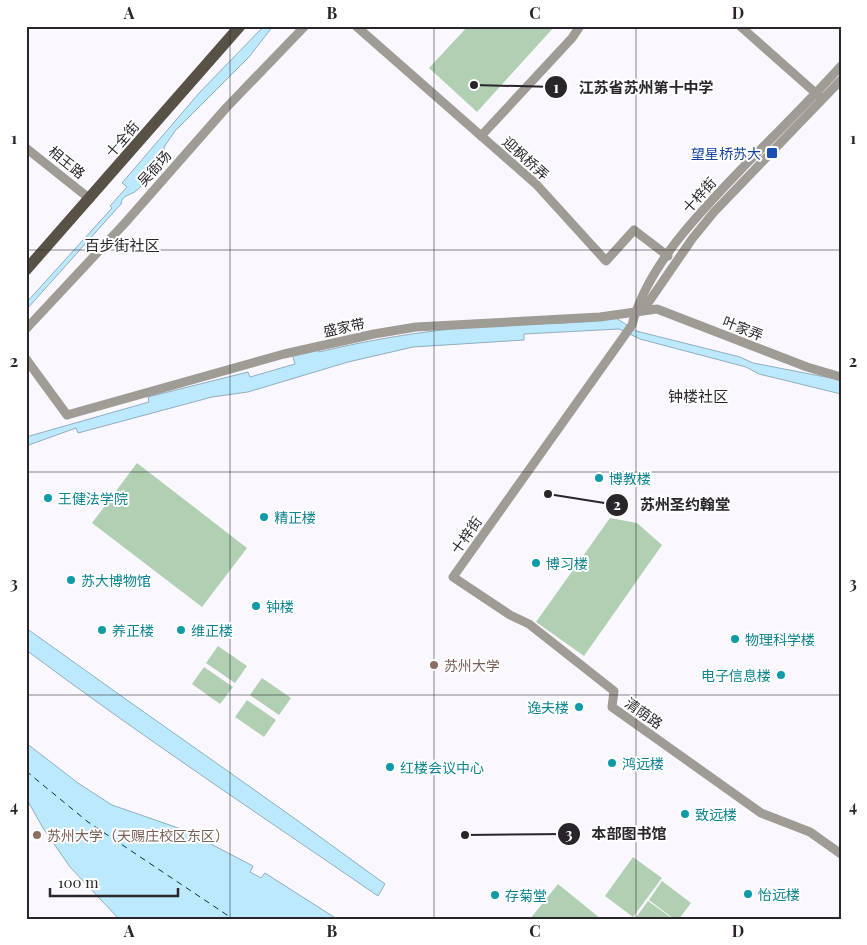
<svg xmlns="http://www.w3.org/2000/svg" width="867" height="945" viewBox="0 0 867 945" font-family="'Playfair Display','Noto Sans SC',serif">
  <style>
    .green { fill: #b1d0b3 }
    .water { fill: #bce9fd; stroke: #90aebe }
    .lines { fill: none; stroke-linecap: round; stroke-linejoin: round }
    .ferry { stroke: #0a3140; stroke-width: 1; stroke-dasharray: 6 5; stroke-linecap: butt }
    .minor { stroke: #9f9c95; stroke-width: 9 }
    .major { stroke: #575245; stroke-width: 11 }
    .grid { fill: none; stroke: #29252b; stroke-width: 1; stroke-opacity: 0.55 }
    .transit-dot { fill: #1a4fb4; stroke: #fff; stroke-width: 2 }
    .culture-dot { fill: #0f9aa8; stroke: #fff; stroke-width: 2 }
    .education-dot { fill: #8d6e63; stroke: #fff; stroke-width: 2 }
    .labels { text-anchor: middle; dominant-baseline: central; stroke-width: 4; stroke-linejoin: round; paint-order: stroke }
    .street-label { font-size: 14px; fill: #29252b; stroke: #fff }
    .transit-label { font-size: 14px; fill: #164399; stroke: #fff; text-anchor: end }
    .culture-label { font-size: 14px; fill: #0d838f; stroke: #fff; text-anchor: start }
    .education-label { font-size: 14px; fill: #785e54; stroke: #fff; text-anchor: start }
    .neighbourhood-label { font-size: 15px; fill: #29252b; stroke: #fff }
    .leader { fill: none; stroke: #29252b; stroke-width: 2 }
    .callout-dot { fill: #29252b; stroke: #fff; stroke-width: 2 }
    .mark-label { font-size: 15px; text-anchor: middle; font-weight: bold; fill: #fff }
    .callout-label { font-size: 15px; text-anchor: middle; font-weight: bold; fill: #29252b; stroke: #fff; stroke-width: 4; stroke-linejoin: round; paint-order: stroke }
    .neatline { fill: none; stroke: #29252b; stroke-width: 2 }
    .grid-label { font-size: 16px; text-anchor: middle; font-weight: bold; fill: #29252b }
  </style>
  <rect width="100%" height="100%" fill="#fbf7fe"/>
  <g class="green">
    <path d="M468,26H555L477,112L429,68Z"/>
    <path d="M137,463L247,548L202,607L92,523Z"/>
    <path d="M610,518L637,523L662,545L584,656L536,622Z"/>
    <path d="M218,646L247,666L235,683L206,663Z"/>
    <path d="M204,667L233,687L220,704L192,684Z"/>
    <path d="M262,678L291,698L279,715L250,695Z"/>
    <path d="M247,700L276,720L264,737L235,717Z"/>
    <path d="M633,857L662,878L633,917L605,896Z"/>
    <path d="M662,881L691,903L679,919H674L649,900Z"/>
    <path d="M558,884L601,919H530Z"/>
    <path d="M648,901L673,919H635Z"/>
  </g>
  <g class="water">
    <path d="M264,26H273L249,57L175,131L164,147L165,155C157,166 148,181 137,190C131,196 122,194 121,204L26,310V303L112,208L110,206L127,187L122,183L200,92Z"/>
    <path d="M616,318L636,331L740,357L753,363L841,380V394L759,374L746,367L640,339L619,329L524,334V340L413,347L348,362L248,392L212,397L78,433L76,428L26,446V437L149,402L148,397L248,372L250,377L295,364L292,354L318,348L319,352C381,337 442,328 505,325C543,323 579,324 616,318Z"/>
    <path d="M26,628C145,714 267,797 385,884L378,896C260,815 141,736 26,650Z"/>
    <path d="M26,743L78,783L112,805L184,830L253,866L250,872L261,878L265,873L337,919H119L70,867L43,828L26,798Z"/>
  </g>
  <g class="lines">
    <path class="ferry" d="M26,771L88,822L233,919"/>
    <g class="minor">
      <path d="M356,26L536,184L606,261L634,230L668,256"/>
      <path d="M740,26L819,96"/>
      <path d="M841,66C812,98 781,129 751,159C708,204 648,262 632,325L453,577L510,615L529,624L614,691L612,707L761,813L810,832L841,854"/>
      <path d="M481,136L572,38L580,26"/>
      <path d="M26,148L90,199"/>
      <path d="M638,311L646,306L692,239L714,212L841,80"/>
      <path d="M26,329L125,223L226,108L305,26"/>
      <path d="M26,359L67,415L284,354L374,334L416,327L600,317L657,309L807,367L841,377"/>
    </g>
    <path class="major" d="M26,270L240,26"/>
  </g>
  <path class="grid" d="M230,26V919M434,26V919M636,26V919M26,250H841M26,472H841M26,695H841"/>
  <rect class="transit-dot" x="766" y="147" width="12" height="12" rx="2.5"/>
  <g class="culture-dot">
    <circle cx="599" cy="478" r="5"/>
    <circle cx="48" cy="498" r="5"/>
    <circle cx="264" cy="517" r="5"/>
    <circle cx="536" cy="563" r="5"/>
    <circle cx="71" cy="580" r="5"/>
    <circle cx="256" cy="606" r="5"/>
    <circle cx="102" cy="630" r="5"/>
    <circle cx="181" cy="630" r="5"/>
    <circle cx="735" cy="639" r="5"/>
    <circle cx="781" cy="675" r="5"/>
    <circle cx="579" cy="707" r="5"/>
    <circle cx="612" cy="763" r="5"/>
    <circle cx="390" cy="767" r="5"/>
    <circle cx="685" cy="814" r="5"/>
    <circle cx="748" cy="894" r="5"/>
    <circle cx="495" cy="895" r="5"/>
  </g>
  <g class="education-dot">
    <circle cx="434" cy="665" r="5"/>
    <circle cx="37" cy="835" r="5"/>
  </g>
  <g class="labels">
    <g class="street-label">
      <text transform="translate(122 139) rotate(-49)">十全街</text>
      <text transform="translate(526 158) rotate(42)">迎枫桥弄</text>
      <text transform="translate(67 162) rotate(39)">相王路</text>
      <text transform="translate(154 168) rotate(-48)">吴衙场</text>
      <text transform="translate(699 195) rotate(-48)">十梓街</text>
      <text transform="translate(344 327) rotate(-12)">盛家带</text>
      <text transform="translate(743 328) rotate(21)">叶家弄</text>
      <text transform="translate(466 535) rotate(-55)">十梓街</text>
      <text transform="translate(644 713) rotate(35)">清荫路</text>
    </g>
    <g class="transit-label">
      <text x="761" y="153">望星桥苏大</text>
    </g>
    <g class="culture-label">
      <text x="609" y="478">博教楼</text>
      <text x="58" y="498">王健法学院</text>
      <text x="274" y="517">精正楼</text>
      <text x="546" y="563">博习楼</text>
      <text x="81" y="580">苏大博物馆</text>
      <text x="266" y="606">钟楼</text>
      <text x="112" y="630">养正楼</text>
      <text x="191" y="630">维正楼</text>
      <text x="745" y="639">物理科学楼</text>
      <text x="771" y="675" text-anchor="end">电子信息楼</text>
      <text x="569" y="707" text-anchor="end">逸夫楼</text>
      <text x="622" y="763">鸿远楼</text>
      <text x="400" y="767">红楼会议中心</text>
      <text x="695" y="814">致远楼</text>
      <text x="758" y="894">怡远楼</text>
      <text x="505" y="895">存菊堂</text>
    </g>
    <g class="education-label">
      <text x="444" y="665">苏州大学</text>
      <text x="47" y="835">苏州大学（天赐庄校区东区）</text>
    </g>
    <g class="neighbourhood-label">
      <text x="122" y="245">百步街社区</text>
      <text x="698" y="396">钟楼社区</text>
    </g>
  </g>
  <path class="leader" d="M474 85L556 87M548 494L617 505M465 835L569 834"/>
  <g class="callout-dot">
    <circle cx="474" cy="85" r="5"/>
    <circle cx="548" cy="494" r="5"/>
    <circle cx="465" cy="835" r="5"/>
    <circle cx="556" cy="87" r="12"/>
    <circle cx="617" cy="505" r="12"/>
    <circle cx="569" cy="834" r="12"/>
  </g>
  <g class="mark-label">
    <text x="556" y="93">1</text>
    <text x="617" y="510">2</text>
    <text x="569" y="839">3</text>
  </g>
  <g class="callout-label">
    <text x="646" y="93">江苏省苏州第十中学</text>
    <text x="685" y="510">苏州圣约翰堂</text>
    <text x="629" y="839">本部图书馆</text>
  </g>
  <rect width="867" height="945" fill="none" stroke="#ffffff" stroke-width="55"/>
  <path d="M50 888v8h128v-8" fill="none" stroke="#29252b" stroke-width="2.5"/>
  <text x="58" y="888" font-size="15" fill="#29252b" stroke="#ffffff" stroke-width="4" paint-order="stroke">100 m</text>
  <rect x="28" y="28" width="812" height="890" class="neatline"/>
  <g class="grid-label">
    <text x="129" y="19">A</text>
    <text x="332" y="19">B</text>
    <text x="535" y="19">C</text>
    <text x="738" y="19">D</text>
    <text x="14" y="144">1</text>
    <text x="853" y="144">1</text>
    <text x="14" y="367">2</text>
    <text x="853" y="367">2</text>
    <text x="14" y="589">3</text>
    <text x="853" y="589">3</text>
    <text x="14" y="812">4</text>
    <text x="853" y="812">4</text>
    <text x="129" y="937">A</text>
    <text x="332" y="937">B</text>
    <text x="535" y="937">C</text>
    <text x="738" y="937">D</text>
  </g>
</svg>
